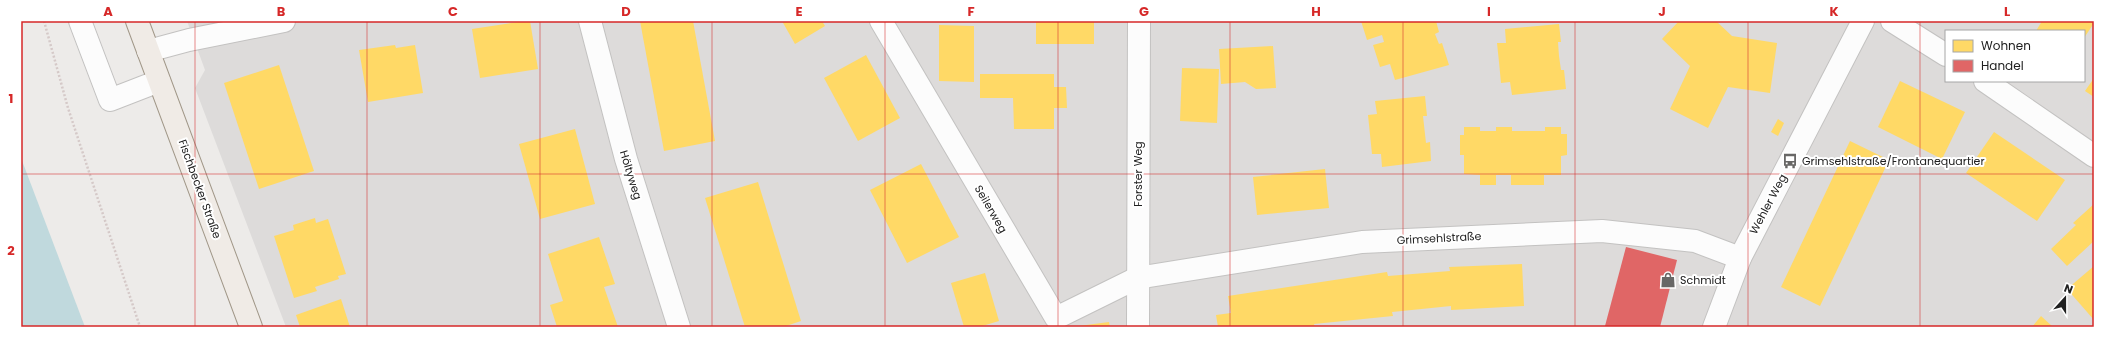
<svg xmlns="http://www.w3.org/2000/svg" width="2115" height="348" viewBox="0 0 2115 348" font-family="Poppins,sans-serif">
  <style>
    .residential { fill: #dddbda; fill-rule: evenodd }
    .water { fill: #c0d9dd }
    .homes { fill: #ffd966 }
    .shops { fill: #e06666 }
    .lines { fill: none; stroke-linecap: round; stroke-linejoin: round }
    .minor-casing { stroke: #c3c2c1; stroke-width: 24 }
    .major-casing { stroke: #a19788; stroke-width: 24 }
    .path { stroke: #d5c9c8; stroke-width: 2.5; stroke-dasharray: 2 2; stroke-linecap: butt }
    .minor { stroke: #fcfcfc; stroke-width: 22 }
    .major { stroke: #f0ebe6; stroke-width: 22 }
    .grid { fill: none; stroke: #d62828; stroke-width: 1; stroke-opacity: 0.55 }
    .labels { text-anchor: middle; dominant-baseline: central; stroke-width: 4; stroke-linejoin: round; paint-order: stroke }
    .poi-label { font-size: 11px; fill: #202020; stroke: #fff; text-anchor: start }
    .street-label { font-size: 11px; fill: #202020; stroke: #fff }
    .neatline { fill: none; stroke: #d62828; stroke-width: 1.5 }
    .grid-label { font-size: 13px; text-anchor: middle; font-weight: bold; fill: #d62828 }
  </style>
  <rect width="100%" height="100%" fill="#edebe9"/>
  <path class="residential" d="M187,21H2094V327H286L195,88L205,70ZM1946,31H2084V81H1946Z"/>
  <path class="water" d="M21,158L85,327H21Z"/>
  <g class="homes">
    <path d="M525,21H530L538,69L480,78L472,29Z"/>
    <path d="M640,21H693L715,141L664,151Z"/>
    <path d="M782,21H822L825,26L795,44Z"/>
    <rect x="1036" y="21" width="58" height="23"/>
    <path d="M1361,21H1436L1439,32L1435,34L1439,44L1442,43L1449,65L1395,80L1390,64L1380,67L1373,45L1384,42L1382,35L1367,40Z"/>
    <path d="M1679,21H1716L1732,36L1777,43L1770,93L1728,87L1708,128L1670,109L1690,66L1662,39Z"/>
    <path d="M2042,21H2094V23L2084,38V31H2036Z"/>
    <path d="M1559,24L1561,42H1558L1559,56L1561,70H1564L1566,89L1512,95L1510,82L1501,83L1499,62L1497,43H1506L1505,29Z"/>
    <path d="M939,25L974,26V82L939,81Z"/>
    <path d="M395,45L396,48L415,45L423,93L368,102L359,50Z"/>
    <path d="M1273,46L1276,88L1256,89L1245,82L1221,84L1219,49Z"/>
    <path d="M866,55L900,118L858,141L824,78Z"/>
    <path d="M279,65L314,171L259,189L224,83Z"/>
    <path d="M1182,68L1219,69L1217,123L1180,121Z"/>
    <path d="M980,74H1054V87H1066L1067,108H1054V129H1014L1013,98H980Z"/>
    <path d="M2094,78V97L2085,91Z"/>
    <path d="M1900,81L1965,112L1942,159L1878,127Z"/>
    <path d="M1425,96L1427,116H1423L1426,143L1430,142L1431,161L1382,167L1381,154H1372L1368,115L1377,114L1375,101Z"/>
    <path d="M1778,119L1784,123L1778,136L1771,132Z"/>
    <path d="M1464,127H1480V131H1496V127H1512V131H1545V127H1561V134H1567V155L1561,156V175H1544V185H1511V175H1496V185H1480V175L1464,174V155H1460V135H1464Z"/>
    <path d="M575,129L595,204L540,219L519,144Z"/>
    <path d="M1994,132L2065,180L2037,221L1966,173Z"/>
    <path d="M1850,141L1889,160L1820,306L1781,287Z"/>
    <path d="M921,164L959,237L907,263L870,190Z"/>
    <path d="M1325,169L1329,208L1257,215L1253,177Z"/>
    <path d="M758,182L801,321L783,327H745L705,198Z"/>
    <path d="M2094,204V241L2067,266L2051,249L2076,225L2073,223Z"/>
    <path d="M315,218L316,223L328,219L346,274L338,276L339,279L315,287L317,291L294,298L274,236L294,230L293,225Z"/>
    <path d="M599,237L615,284L604,287L618,327H557L550,305L563,301L548,254Z"/>
    <path d="M1522,264L1524,306L1451,310V306L1392,312L1393,316L1314,324L1315,327H1218L1216,315L1231,313L1228,296L1387,272L1388,276L1450,271L1449,267Z"/>
    <path d="M2094,266V320L2067,289Z"/>
    <path d="M985,273L999,321L979,327H964L951,283Z"/>
    <path d="M341,299L350,327H300L296,315Z"/>
    <path d="M2041,316L2053,327H2032Z"/>
    <path d="M1109,322L1110,327H1079V326Z"/>
  </g>
  <path class="shops" d="M1626,247L1677,260L1660,327L1605,326Z"/>
  <g class="lines">
    <g class="minor-casing">
      <g id="minor">
        <path d="M80,21L110,100L159,81"/>
        <path d="M590,21L626,159L679,327"/>
        <path d="M881,21L1056,318L1137,278L1362,242L1602,231L1695,241L1740,258"/>
        <path d="M1892,21L1946,55"/>
        <path d="M148,51L189,40L284,21"/>
        <path d="M1985,81L2094,156"/>
        <path d="M1138,327L1139,21"/>
        <path d="M1714,327L1740,258L1863,21"/>
      </g>
    </g>
    <g class="major-casing">
      <path id="major" d="M137,21L251,327"/>
    </g>
    <path class="path" d="M44,21L68,108L140,327"/>
    <use href="#minor" class="minor"/>
    <use href="#major" class="major"/>
  </g>
  <path class="grid" d="M195,21V327M367,21V327M540,21V327M712,21V327M885,21V327M1058,21V327M1230,21V327M1403,21V327M1575,21V327M1748,21V327M1920,21V327M21,174H2094"/>
  <defs>
    <g id="bus-bare" transform="scale(1.2)"><path d="M-5-6H5V4H4V6H2V4H-2V6H-4V4H-5ZM-3.5-4V0h7V-4ZM-3.5 1.2v1.5H-2V1.2ZM2 1.2v1.5H3.5V1.2Z" fill="#686766" stroke="#fff" stroke-width="2.5" paint-order="stroke"/></g>
    <g id="shop-bare" transform="scale(1.2)"><path d="M-5-2.5h2.3a2.7 3.5 0 0 1 5.4 0H5L5.5 6h-11ZM-1.5-2.5h3a1.5 2.3 0 0 0-3 0Z" fill="#686766" stroke="#fff" stroke-width="2.5" paint-order="stroke"/></g>
  </defs>
  <g fill-rule="evenodd">
    <use href="#bus-bare" x="1790" y="161"/>
    <use href="#shop-bare" x="1668" y="280"/>
  </g>
  <g class="labels">
    <g class="poi-label">
      <text x="1802" y="161">Grimsehlstraße/Frontanequartier</text>
      <text x="1680" y="280">Schmidt</text>
    </g>
    <g class="street-label">
      <text transform="translate(1138 174) rotate(-90)">Forster Weg</text>
      <text transform="translate(631 175) rotate(73)">Höltyweg</text>
      <text transform="translate(200 189) rotate(70)">Fischbecker Straße</text>
      <text transform="translate(1768 204) rotate(-62)">Wehler Weg</text>
      <text transform="translate(991 209) rotate(60)">Seilerweg</text>
      <text transform="translate(1439 238) rotate(-3)">Grimsehlstraße</text>
    </g>
  </g>
  <rect width="2115" height="348" fill="none" stroke="#ffffff" stroke-width="44"/>
  <rect x="1945" y="30" width="140" height="52" fill="#ffffff" stroke="#a6a6a6"/>
  <rect x="1953" y="40" width="20" height="12" fill="#ffd966" stroke="#a6a6a6"/>
  <text x="1981" y="50" font-size="12" fill="#202020">Wohnen</text>
  <rect x="1953" y="60" width="20" height="12" fill="#e06666" stroke="#a6a6a6"/>
  <text x="1981" y="70" font-size="12" fill="#202020">Handel</text>
  <g transform="translate(2065 298) rotate(21)" stroke="#ffffff" stroke-width="3" paint-order="stroke">
  <path d="M0-3L7 15L0 10L-7 15Z" fill="#202020"/>
  <text y="-6" font-size="11" font-weight="bold" text-anchor="middle" fill="#202020">N</text>
  </g>
  <rect x="22" y="22" width="2071" height="304" class="neatline"/>
  <g class="grid-label">
    <text x="108" y="16">A</text>
    <text x="281" y="16">B</text>
    <text x="453" y="16">C</text>
    <text x="626" y="16">D</text>
    <text x="799" y="16">E</text>
    <text x="971" y="16">F</text>
    <text x="1144" y="16">G</text>
    <text x="1316" y="16">H</text>
    <text x="1489" y="16">I</text>
    <text x="1662" y="16">J</text>
    <text x="1834" y="16">K</text>
    <text x="2007" y="16">L</text>
    <text x="11" y="103">1</text>
    <text x="11" y="255">2</text>
  </g>
</svg>
